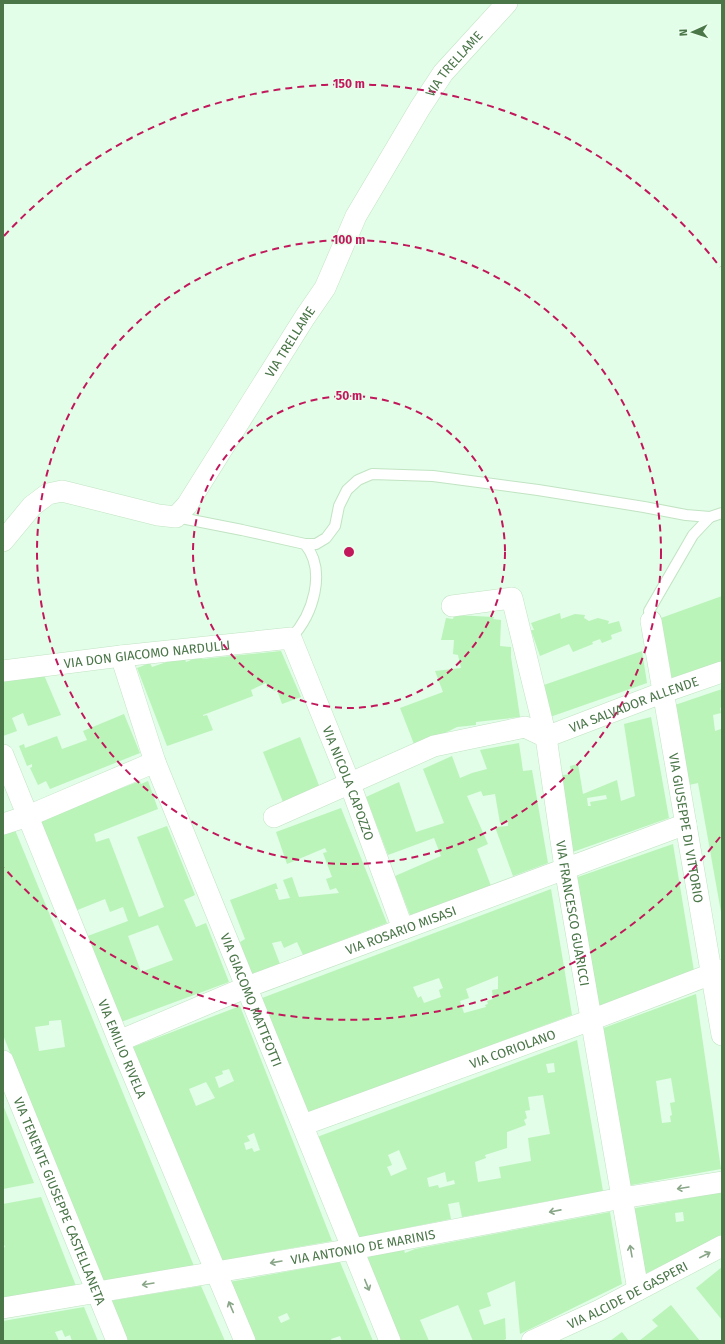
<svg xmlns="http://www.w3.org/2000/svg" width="725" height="1344" viewBox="0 0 725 1344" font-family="'Fira Sans',sans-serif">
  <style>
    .building { fill: #baf4b9; fill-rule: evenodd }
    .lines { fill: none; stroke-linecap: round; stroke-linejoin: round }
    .service-casing { stroke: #c1e4c2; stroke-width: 12 }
    .minor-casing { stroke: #c1e4c2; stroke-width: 22 }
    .service { stroke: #fff; stroke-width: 10 }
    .minor { stroke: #fff; stroke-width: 21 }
    .oneway { stroke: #89a688 }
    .ring { fill: none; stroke: #c2185b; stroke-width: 2; stroke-dasharray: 7 5 }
    .labels { text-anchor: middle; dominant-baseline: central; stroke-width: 3; stroke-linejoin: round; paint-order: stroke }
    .street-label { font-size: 13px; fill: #4a7648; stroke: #e9ffed }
    .centre { fill: #c2185b; stroke: #e9ffed; stroke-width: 2 }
    .ring-label { font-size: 12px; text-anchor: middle; font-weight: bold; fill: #c2185b; stroke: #e9ffed; stroke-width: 3; stroke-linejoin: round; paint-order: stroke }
  </style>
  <rect width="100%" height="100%" fill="#e2fde8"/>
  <g class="building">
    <path d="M722,596V661L672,680L661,618Z"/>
    <path d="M560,613L561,619L575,614L585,615L584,618L589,621L598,618L609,621L608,624L619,621L622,631L611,635L612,639L602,643L600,639L592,642L593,644L573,652L569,644L540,656L531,630H534L531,623Z"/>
    <path d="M454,615L494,617L493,619L501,620L500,646L511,647V657L520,717L476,722V725L457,727L425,743L414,744L400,708L443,692L435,671L461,668L458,655L453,654L454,640H441L446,618L453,619Z"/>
    <path d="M281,651L301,697L282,704L277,690L274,691L272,686L267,688L266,683L251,690L253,696L203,715V716L207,715L213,730L167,746L137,668L150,663L152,667L184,656L186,662L201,656L202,659Z"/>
    <path d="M642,651L647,683L550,717L541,686Z"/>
    <path d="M44,675L61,715L28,726L23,713L12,718L17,731L3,736V680Z"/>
    <path d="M722,689V707L720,708L721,713L713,715L715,731L721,729L722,734L721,912L698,783L689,785L675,705Z"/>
    <path d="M124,714L140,753L50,789L46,781L38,785L30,768L32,767V764L27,766L19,746L24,744L25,748L57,736L62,749L87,740L83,731Z"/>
    <path d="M651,717L669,818L567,854L555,776L571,774L570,766L578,764L583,794L617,780L621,801L635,796L624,724ZM606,795L607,799L590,802L591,806H588L587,798Z"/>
    <path d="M300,737L320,788L283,802L263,752Z"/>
    <path d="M519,743L523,771L532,770L548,863L513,876L495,827L508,826V822L500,823L495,794L483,796L481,791L467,796L488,844L477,849L491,886L410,915L395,876L441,856L434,838L388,855L366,797L399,782L416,832L444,823L423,769L452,756L460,778L472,773L487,769L480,750Z"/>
    <path d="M140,781L141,784L148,781L158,809L94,834L96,842L109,838L139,917L164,907L137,837L167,826L195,895L184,900L196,927L206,923L229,982L121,1022L85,937L128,921L123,907L110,912L105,899L75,911L37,820ZM158,925L173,960L141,972L128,936Z"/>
    <path d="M341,808L387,923L303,955L297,942L284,948L281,941L272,943L280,964L251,974L240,942L245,939L230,900L276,883L278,889H275L279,900L290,898L283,880L292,877L299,897L339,893L336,888L330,890L326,879L332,877L323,853L327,852L325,848L287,864L276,832Z"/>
    <path d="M15,830L194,1266L102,1282L3,1035V835ZM61,1020L65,1047L39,1051L35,1027L49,1025V1021Z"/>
    <path d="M673,844L694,971L594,1008L572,879Z"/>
    <path d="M551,889L572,1015L307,1113L262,998ZM498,976V989L492,990L493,999L487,1001L488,1004L485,1005L486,1007L464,1013L460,1001L469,998L466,989ZM439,978L443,988L439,990L441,997L424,1003L421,996L418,998L413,987Z"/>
    <path d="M696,994L721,1169L626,1186L598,1030ZM671,1078L675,1102L670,1103L672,1115L670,1116L671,1122L662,1123L656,1081Z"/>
    <path d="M240,1006L332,1241L219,1261L133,1047ZM229,1069L234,1081L219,1088L215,1077L223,1074L222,1071ZM206,1082L215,1098L196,1106L189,1089ZM254,1133L260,1150L254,1152L252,1148L246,1150L244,1143L250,1141L247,1136Z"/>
    <path d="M577,1040L603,1191L462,1217L459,1202L448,1204L451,1219L356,1238L317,1137ZM554,1063L555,1072L548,1073L546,1064ZM543,1095L550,1134L528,1138L531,1161L499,1167L501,1178L478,1182L475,1162L486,1158L485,1155L507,1148V1132L526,1125L524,1120L527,1118L525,1111L530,1110L528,1097ZM399,1150L407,1169L391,1176L387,1167L392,1165L388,1155ZM445,1172L447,1182L454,1180L455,1184L439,1188L438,1185L429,1187L427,1178Z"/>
    <path d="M3,1105L34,1183L3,1189Z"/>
    <path d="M722,1192V1236L643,1275L630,1209ZM683,1212L684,1221L676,1222L675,1213Z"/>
    <path d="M41,1197L76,1286L3,1298V1248L5,1247L3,1242V1204Z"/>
    <path d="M610,1212L622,1284L520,1334L515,1281L487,1293L491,1306L479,1310L484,1325L505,1318L506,1339L502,1341H473L458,1305L420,1320L429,1341H397L366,1257L404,1250L405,1253L415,1249Z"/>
    <path d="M340,1262L373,1341H342L340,1336L331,1339L332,1341H253L229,1282ZM287,1313L290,1319L281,1323L278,1317Z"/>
    <path d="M722,1267V1320L696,1288Z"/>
    <path d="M201,1286L225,1341H126L109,1301Z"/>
    <path d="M671,1305L700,1341H639L658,1326L652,1320Z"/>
    <path d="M84,1307L98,1341H72L70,1335L65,1337L62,1330L55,1332L59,1341H3V1321Z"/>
    <path d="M622,1332L629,1341H610Z"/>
  </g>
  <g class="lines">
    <g class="service-casing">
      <g id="service">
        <path d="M176,517L242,530L305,544C327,571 313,615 291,638"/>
        <path d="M305,544H316L326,538L335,526L339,506L347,490L358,480L372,474L433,476L538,490L644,507L686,515L710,517L722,513"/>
        <path d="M651,621L649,611L693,535L710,517"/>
      </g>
    </g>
    <g class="minor-casing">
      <g id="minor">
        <path id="s1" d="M3,541L32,506L48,494L62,491L158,515L176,517L187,505L305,317L325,288L356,216L420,108L443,73L507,3"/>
        <path id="s2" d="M452,606L512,598L546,737L565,868L638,1290"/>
        <path id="s3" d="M651,621L722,1035"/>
        <path id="s4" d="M121,656L155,762L390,1341"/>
        <path id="s5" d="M3,671L121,656L291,638L350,784L403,929"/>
        <path id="s6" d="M3,755L119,1041L245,1341"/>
        <path id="s7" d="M274,817L434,746L525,727L546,737L664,692L722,672"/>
        <path d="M3,824L28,816L155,762"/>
        <path id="s8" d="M119,1041L247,987L686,824"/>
        <path id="s9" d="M3,1061L117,1341"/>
        <path id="s10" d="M303,1125L591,1020L722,970"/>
        <path id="s11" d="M3,1308L353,1249L622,1198L722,1182"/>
        <path id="s12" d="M532,1341L600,1310L722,1246"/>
      </g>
    </g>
    <use href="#service" class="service"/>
    <use href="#minor" class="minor"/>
  </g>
  <defs><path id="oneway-shaft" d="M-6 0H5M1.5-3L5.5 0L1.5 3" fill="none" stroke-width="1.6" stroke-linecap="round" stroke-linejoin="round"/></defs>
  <g class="oneway">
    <use href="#oneway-shaft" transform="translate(683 1188) rotate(171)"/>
    <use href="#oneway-shaft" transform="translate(555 1211) rotate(169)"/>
    <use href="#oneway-shaft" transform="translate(631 1251) rotate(-100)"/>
    <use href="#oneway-shaft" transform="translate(705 1255) rotate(-27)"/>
    <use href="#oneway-shaft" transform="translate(276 1262) rotate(170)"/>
    <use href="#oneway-shaft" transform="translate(148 1284) rotate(171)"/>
    <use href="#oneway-shaft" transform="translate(367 1285) rotate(68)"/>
    <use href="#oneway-shaft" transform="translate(231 1307) rotate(-113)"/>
  </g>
  <g class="ring">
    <circle cx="349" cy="552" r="156"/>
    <circle cx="349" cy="552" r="312"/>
    <path d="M720 837A468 468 0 0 1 4 868M4 236A468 468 0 0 1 720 267"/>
  </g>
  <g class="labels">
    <g class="street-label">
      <text stroke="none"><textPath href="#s1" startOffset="730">VIA TRELLAME</textPath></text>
      <text stroke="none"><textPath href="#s1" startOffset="406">VIA TRELLAME</textPath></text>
      <text stroke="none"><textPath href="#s5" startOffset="145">VIA DON GIACOMO NARDULLI</textPath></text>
      <text stroke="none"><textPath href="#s7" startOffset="385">VIA SALVADOR ALLENDE</textPath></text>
      <text stroke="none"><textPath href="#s5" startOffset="446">VIA NICOLA CAPOZZO</textPath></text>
      <text stroke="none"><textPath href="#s3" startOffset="210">VIA GIUSEPPE DI VITTORIO</textPath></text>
      <text stroke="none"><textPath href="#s2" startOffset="382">VIA FRANCESCO GUARICCI</textPath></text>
      <text stroke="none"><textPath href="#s8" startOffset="303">VIA ROSARIO MISASI</textPath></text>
      <text stroke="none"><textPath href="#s4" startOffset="368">VIA GIACOMO MATTEOTTI</textPath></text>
      <text stroke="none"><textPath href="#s6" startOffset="317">VIA EMILIO RIVELA</textPath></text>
      <text stroke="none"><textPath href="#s10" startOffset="223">VIA CORIOLANO</textPath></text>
      <text stroke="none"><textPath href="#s9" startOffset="151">VIA TENENTE GIUSEPPE CASTELLANETA</textPath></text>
      <text stroke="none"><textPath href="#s11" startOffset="365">VIA ANTONIO DE MARINIS</textPath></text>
      <text stroke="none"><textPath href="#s12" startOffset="106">VIA ALCIDE DE GASPERI</textPath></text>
    </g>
  </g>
  <circle cx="349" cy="552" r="6" class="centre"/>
  <g class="ring-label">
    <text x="349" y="88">150 m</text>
    <text x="349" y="244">100 m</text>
    <text x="349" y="400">50 m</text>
  </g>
  <rect width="725" height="1344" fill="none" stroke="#4a7648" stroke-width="8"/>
  <g transform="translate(693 32) rotate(267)" stroke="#e9ffed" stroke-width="3" paint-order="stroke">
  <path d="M0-3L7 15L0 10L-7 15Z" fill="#4a7648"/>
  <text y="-6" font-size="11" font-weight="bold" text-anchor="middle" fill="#4a7648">N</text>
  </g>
</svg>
